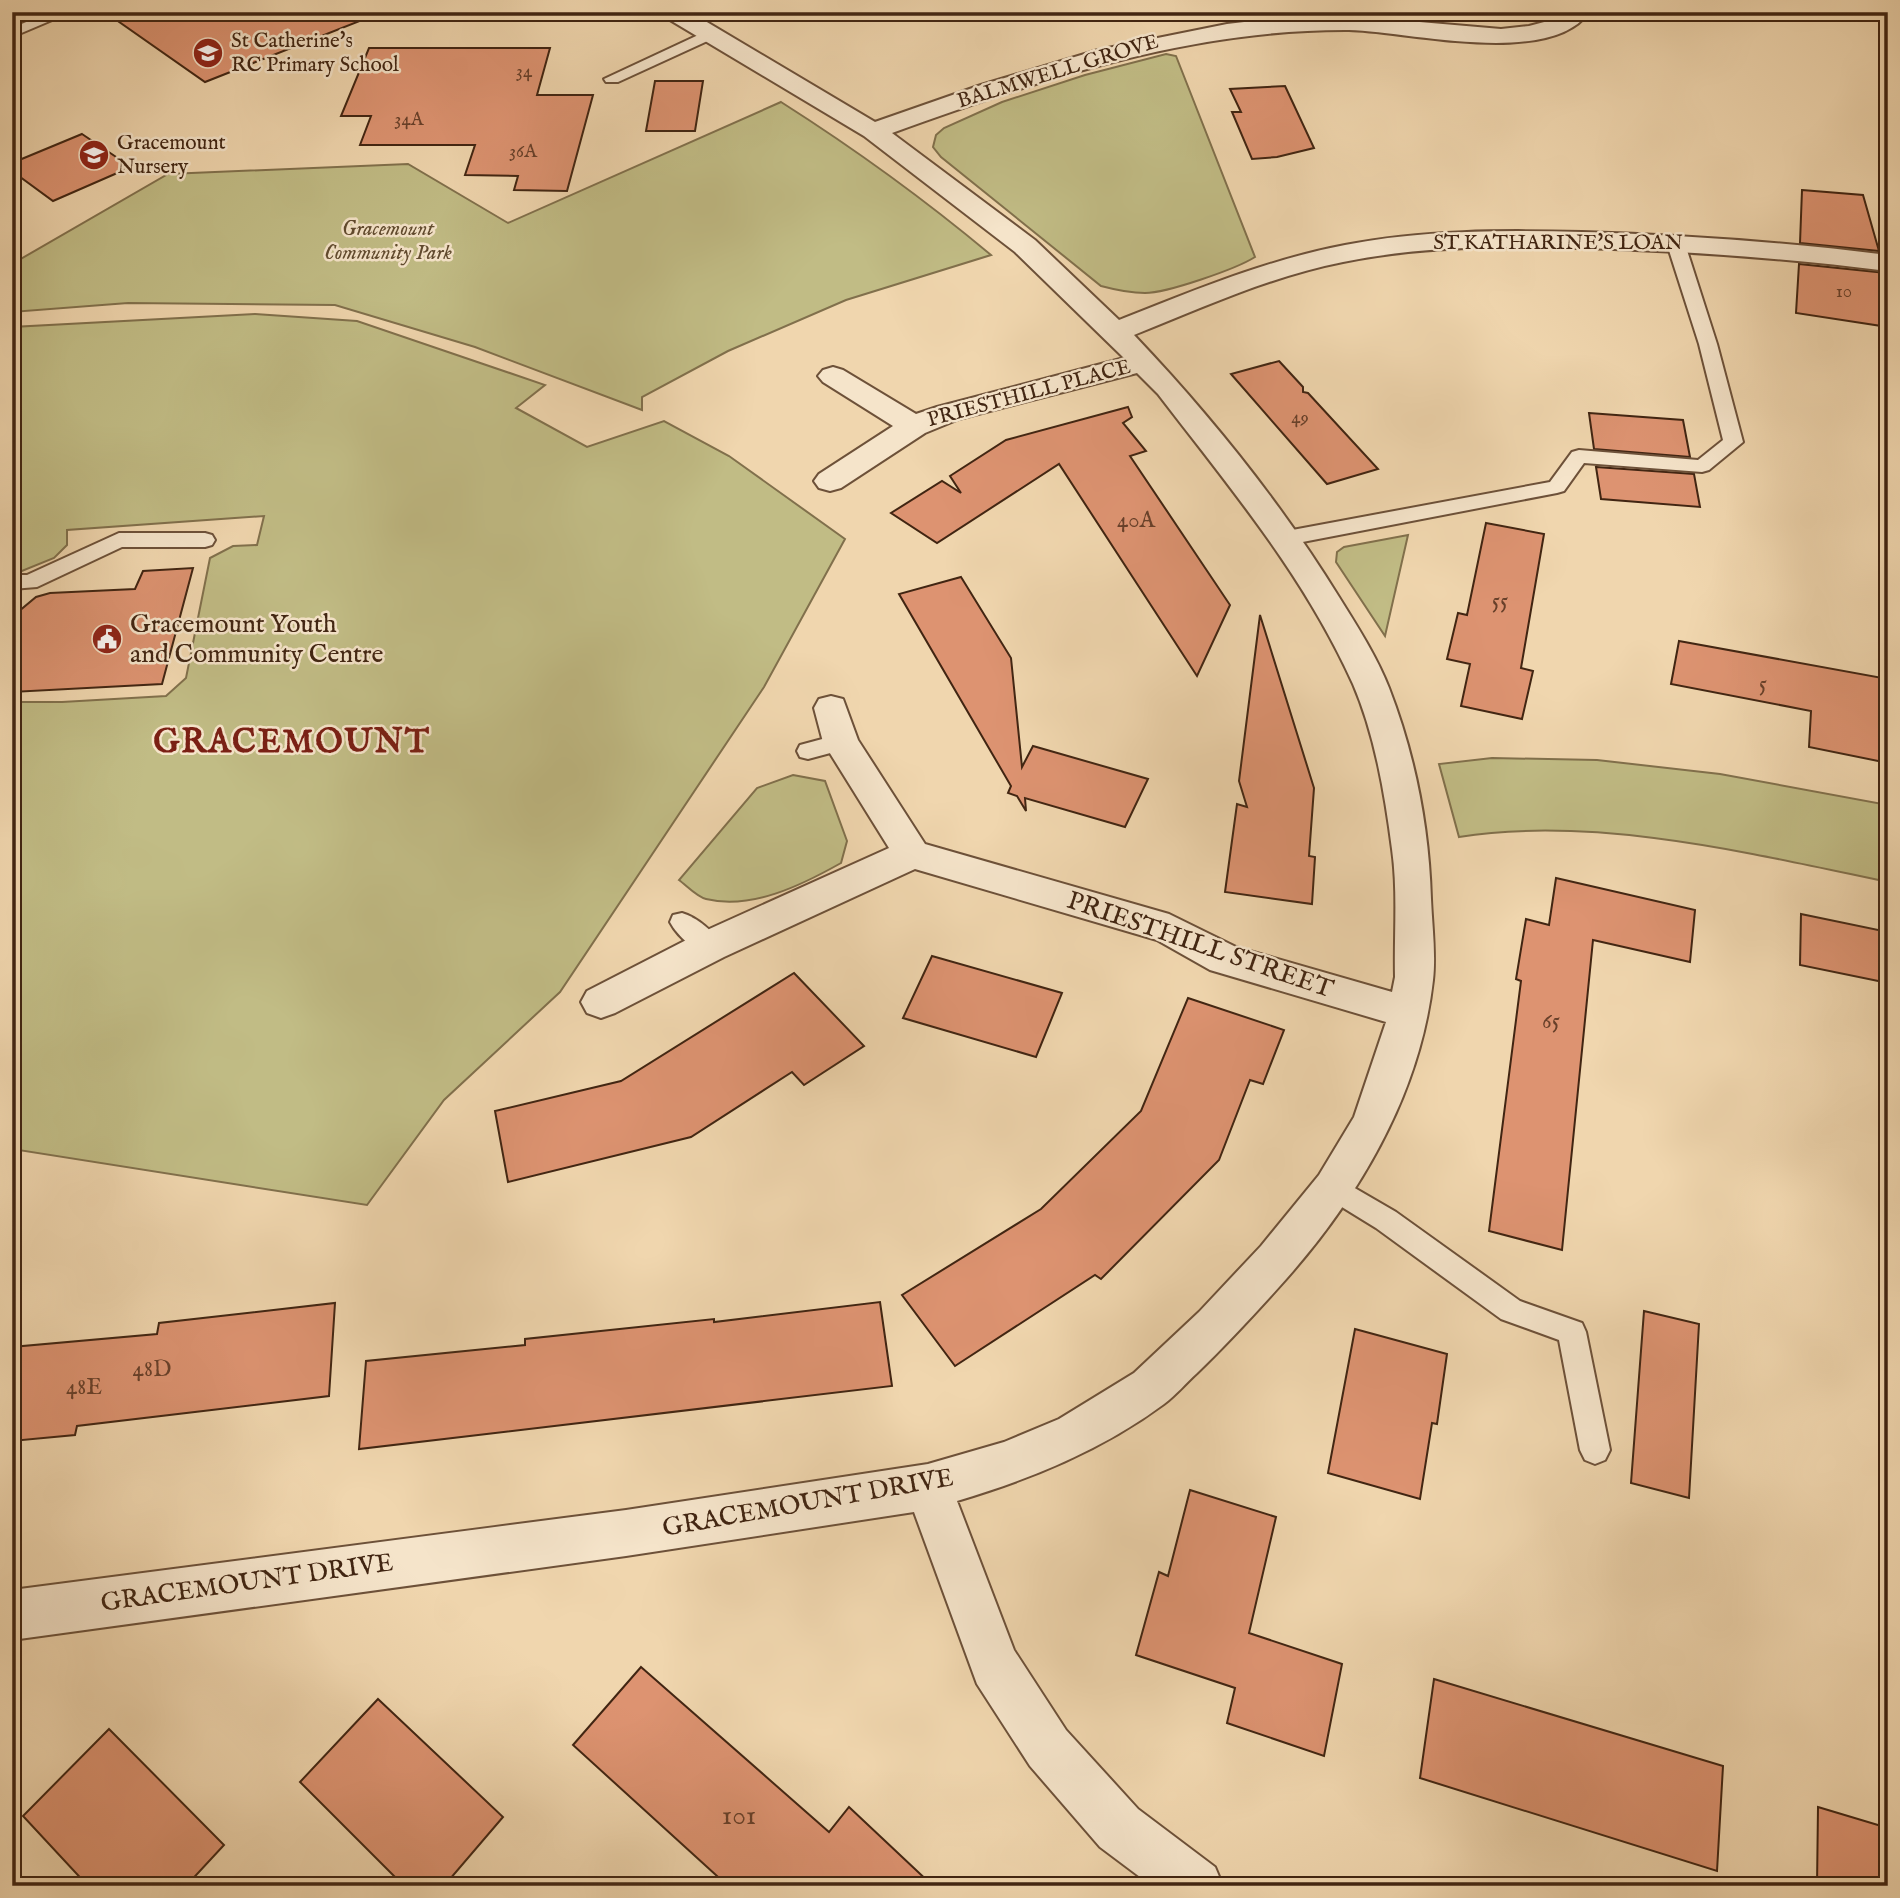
<svg xmlns="http://www.w3.org/2000/svg" width="1900" height="1898" viewBox="0 0 1900 1898" font-family="'IM FELL English',serif">
  <style>
    .green { fill: #c1bc85; stroke: #81704c; stroke-width: 2 }
    .building { fill: #dd9371; stroke: #412512; stroke-width: 2 }
    .lines { fill: none; stroke-linecap: round; stroke-linejoin: round }
    .lane-casing { stroke: #6d5139; stroke-width: 4 }
    .street-casing { stroke: #6d5139; stroke-width: 4 }
    .lane { fill: #f5e4ca; fill-rule: evenodd }
    .street { fill: #f5e4ca; fill-rule: evenodd }
    .labels { text-anchor: middle; dominant-baseline: central; stroke-width: 5; stroke-linejoin: round; paint-order: stroke }
    .far-number-label { font-size: 19px; fill: #68402a }
    .far-poi-label { font-size: 21px; fill: #412512; stroke: #f5e4ca; text-anchor: start }
    .far-street-label { font-size: 21px; fill: #412512; stroke: #f5e4ca }
    .far-park-label { font-size: 21px; font-style: italic; fill: #614b2f; stroke: #f5e4ca }
    .number-label { font-size: 23px; fill: #68402a }
    .poi-label { font-size: 26px; fill: #412512; stroke: #f5e4ca; text-anchor: start }
    .street-label { font-size: 26px; fill: #412512; stroke: #f5e4ca }
    .near-number-label { font-size: 28px; fill: #68402a }
    .district-label { font-size: 33px; font-weight: bold; letter-spacing: 2px; fill: #7a1f14; stroke: #f5e4ca }
  </style>
  <rect width="100%" height="100%" fill="#f0d6ae"/>
  <filter id="stains"><feTurbulence type="fractalNoise" baseFrequency=".00286" numOctaves="4"/><feColorMatrix values="0 0 0 0 .2 0 0 0 0 .09 0 0 0 0 .02 0 0 0 .5 -.17"/></filter>
  <radialGradient id="worn" r=".72"><stop offset=".6" stop-color="#630" stop-opacity="0"/><stop offset="1" stop-color="#630" stop-opacity=".3"/></radialGradient>
  <g class="green">
    <path d="M1166,54L1176,56L1255,257C1236,269 1167,293 1145,293C1130,293 1116,290 1101,286L941,157L933,147L936,135L944,128L1002,102L1085,75Z"/>
    <path d="M781,102C855,149 924,199 991,255L846,300L728,351L642,397V410L475,347L335,305L128,303L12,312V264L168,174L408,164L508,223Z"/>
    <path d="M255,314L357,321L545,385L516,408L587,447L664,421L729,456L845,539L764,687L560,992L444,1100L367,1205L12,1149V702H62L166,696L186,678L210,558L233,546L257,545L264,516L67,530V545L54,558L12,575V327Z"/>
    <path d="M1408,535L1385,636L1336,562L1337,552L1344,547Z"/>
    <path d="M1492,758L1597,760L1720,774L1888,805V882C1754,854 1595,815 1459,837L1439,764Z"/>
    <path d="M793,775L825,781L847,841L841,863C802,885 752,910 706,899C697,897 687,886 679,880L757,788Z"/>
  </g>
  <g class="building">
    <path d="M105,12H374L375,15L205,82Z"/>
    <path d="M369,48H550L537,95H593L567,191L514,190L518,176L465,175L475,145H360L371,116H341Z"/>
    <path d="M655,81H703L695,131H646Z"/>
    <path d="M1285,86L1314,148L1277,157L1252,159L1232,112H1241L1230,89Z"/>
    <path d="M82,134L131,167L53,201L12,171V163Z"/>
    <path d="M1802,190L1863,195L1879,251L1800,243Z"/>
    <path d="M1799,264L1886,273L1888,327L1796,313Z"/>
    <path d="M1279,361L1303,387V392L1308,393L1378,469L1327,484L1231,374Z"/>
    <path d="M1128,407L1132,417L1123,423L1146,451L1130,456L1230,605L1197,676L1059,464L937,543L891,513L942,481L961,493L950,476L1006,440Z"/>
    <path d="M1589,413L1683,420L1690,457L1594,449Z"/>
    <path d="M1596,467L1694,474L1700,507L1601,499Z"/>
    <path d="M1486,523L1544,534L1521,668L1533,671L1522,719L1461,706L1470,664L1447,659L1458,613L1467,615Z"/>
    <path d="M193,568L162,684L12,692V617L36,597L50,593L135,589L143,571Z"/>
    <path d="M961,577L1011,658L1022,767L1033,746L1148,779L1125,827L1025,798L1026,811L1017,796L1008,793L1011,786L899,594Z"/>
    <path d="M1260,615L1314,788L1309,856L1315,857L1312,904L1225,892L1237,804L1247,807L1239,781Z"/>
    <path d="M1679,641L1888,679V763L1809,747L1811,711L1671,684Z"/>
    <path d="M1556,878L1695,910L1690,962L1593,940L1562,1250L1489,1231L1521,981L1516,979L1526,919L1549,925Z"/>
    <path d="M1801,914L1888,932V983L1800,965Z"/>
    <path d="M932,956L1062,993L1036,1057L903,1018Z"/>
    <path d="M794,973L864,1046L804,1085L792,1072L691,1137L508,1182L495,1111L621,1081Z"/>
    <path d="M1188,998L1284,1030L1263,1084L1250,1080L1219,1160L1101,1279L1095,1275L955,1366L902,1295L1041,1209L1141,1111Z"/>
    <path d="M880,1302L892,1386L359,1449L366,1361L525,1345V1339L714,1319V1322Z"/>
    <path d="M335,1303L329,1396L77,1426L75,1435L12,1441V1347L157,1334L159,1323Z"/>
    <path d="M1644,1311L1699,1324L1689,1498L1631,1483Z"/>
    <path d="M1355,1329L1447,1354L1437,1424L1432,1423L1420,1499L1328,1473Z"/>
    <path d="M1190,1490L1276,1517L1249,1633L1342,1664L1324,1756L1227,1723L1235,1688L1136,1655L1159,1572L1168,1576Z"/>
    <path d="M641,1667L829,1832L849,1807L933,1886H728L573,1745Z"/>
    <path d="M1434,1679L1723,1766L1717,1871L1420,1778Z"/>
    <path d="M378,1699L503,1817L444,1886H404L300,1782Z"/>
    <path d="M109,1729L224,1845L186,1886H88L23,1816Z"/>
    <path d="M1818,1807L1888,1828V1886H1817Z"/>
  </g>
  <g class="lines">
    <g class="lane-casing">
      <g id="lane">
        <path d="M50,12H71L12,37V28Z"/>
        <path d="M709,30L717,35L714,38L618,82H606L604,79Z"/>
        <path d="M1675,236L1684,241L1717,344L1743,442L1709,470L1702,472L1584,463L1564,491L1557,493L1287,545L1280,543L1277,538L1280,533L1287,531L1550,482L1572,452L1579,450L1698,460L1723,440L1699,344L1666,241Z"/>
        <path d="M119,533H205L212,535L215,540L212,545L205,547H122L37,587L12,589V575H27Z"/>
        <path d="M841,734L849,736L852,742L849,748L808,759L800,757L797,751L800,745Z"/>
        <path d="M682,913C696,917 715,932 722,946L719,953C701,959 678,937 670,922L673,915Z"/>
        <path d="M1334,1176L1396,1212L1520,1301L1582,1323L1586,1332L1610,1450L1605,1460L1595,1464L1585,1460L1580,1450L1559,1340L1501,1319L1376,1228L1324,1196L1321,1188L1324,1180Z"/>
      </g>
    </g>
    <g class="street-casing">
      <path id="street" d="M661,12H690L875,122L981,85L1098,50L1227,24L1288,17L1350,16L1501,29L1529,26L1548,21L1561,12H1589C1550,68 1406,31 1349,30C1190,29 1039,80 892,133L1035,240L1119,320C1193,291 1266,260 1345,245C1422,230 1503,230 1582,232C1684,235 1786,242 1888,255V271C1786,258 1684,251 1581,248C1502,246 1421,246 1343,262C1271,276 1202,308 1134,335C1210,415 1281,503 1339,597C1357,626 1377,657 1389,688C1415,755 1429,828 1431,899C1432,925 1436,954 1433,980C1420,1097 1356,1202 1279,1287C1252,1317 1225,1346 1197,1373C1186,1383 1176,1395 1164,1404C1102,1450 1031,1479 957,1501L1014,1650L1066,1730L1138,1809L1215,1867L1223,1886H1152L1100,1847L1030,1766L977,1684L914,1512L626,1556L12,1640V1590L626,1510L928,1464L1004,1442L1059,1419L1134,1373L1199,1312L1261,1246L1319,1175L1354,1117L1386,1022L1210,970L1157,940L915,869L724,957L615,1013L601,1018L587,1013L581,1002L587,991L696,935L889,848L823,742L814,708L819,699L831,696L843,699L858,740L925,844L1169,914L1236,947L1392,992L1395,977C1394,935 1398,891 1392,849C1385,795 1375,735 1353,684C1304,575 1230,488 1158,394L1137,373L959,419L925,433L841,488L830,491L819,488L814,481L819,474L893,426L823,382L818,376L823,370L833,367L843,370L916,414L937,407L1124,358L1015,252L864,136L665,17Z"/>
    </g>
    <use href="#lane" class="lane"/>
    <use href="#street" class="street"/>
  </g>
  <defs>
    <g id="school-disc" transform="scale(1.575)"><circle r="9.5" fill="#8f2418" stroke="#f5e4ca"/><path d="M0-5L7-2L0 1L-7-2ZM-4 1L0 2.5L4 1V4Q0 6-4 4Z" fill="#fff"/></g>
    <g id="civic-disc" transform="scale(1.575)"><circle r="9.5" fill="#8f2418" stroke="#f5e4ca"/><path d="M-.6-6.5H3V-4.5H.6V-3L4-1V1h2V6H-6V1h2V-1L-.6-3ZM-1.2 2.5V6h2.4V2.5Z" fill="#fff"/></g>
  </defs>
  <g fill-rule="evenodd">
    <use href="#school-disc" x="208" y="53"/>
    <use href="#school-disc" x="94" y="155"/>
    <use href="#civic-disc" x="107" y="639"/>
  </g>
  <g class="labels">
    <g class="far-number-label">
      <text x="524" y="72">34</text>
      <text x="409" y="120">34A</text>
      <text x="523" y="152">36A</text>
      <text x="1844" y="292">10</text>
      <text x="1300" y="418">49</text>
    </g>
    <g class="far-poi-label">
      <text x="231" y="41">St Catherine's<tspan x="231" dy="24">RC Primary School</tspan></text>
      <text x="117" y="143">Gracemount<tspan x="117" dy="24">Nursery</tspan></text>
    </g>
    <g class="far-street-label">
      <text transform="translate(1058 72) rotate(-17)">BALMWELL GROVE</text>
      <text x="1558" y="243">ST KATHARINE'S LOAN</text>
      <text transform="translate(1029 394) rotate(-15)">PRIESTHILL PLACE</text>
    </g>
    <g class="far-park-label">
      <text x="388" y="229">Gracemount<tspan x="388" dy="24">Community Park</tspan></text>
    </g>
    <g class="number-label">
      <text x="1136" y="520">40A</text>
      <text x="1500" y="601">55</text>
      <text x="1763" y="684">5</text>
      <text x="1551" y="1021">65</text>
      <text x="152" y="1369">48D</text>
      <text x="84" y="1387">48E</text>
    </g>
    <g class="poi-label">
      <text x="130" y="624">Gracemount Youth<tspan x="130" dy="30">and Community Centre</tspan></text>
    </g>
    <g class="street-label">
      <text transform="translate(1200 945) rotate(19)">PRIESTHILL STREET</text>
      <text transform="translate(808 1503) rotate(-10)">GRACEMOUNT DRIVE</text>
      <text transform="translate(247 1583) rotate(-8)">GRACEMOUNT DRIVE</text>
    </g>
    <g class="near-number-label">
      <text x="739" y="1816">101</text>
    </g>
    <g class="district-label">
      <text x="292" y="743">GRACEMOUNT</text>
    </g>
  </g>
  <rect width="1900" height="1898" fill="none" stroke="#f0d6ae" stroke-width="42"/>
  <rect x="14" y="14" width="1872" height="1870" fill="none" stroke="#412512" stroke-width="3.5"/>
  <rect x="21" y="21" width="1858" height="1856" fill="none" stroke="#412512" stroke-width="2"/>
  <rect width="100%" height="100%" filter="url(#stains)"/>
  <rect width="100%" height="100%" fill="url(#worn)"/>
</svg>
